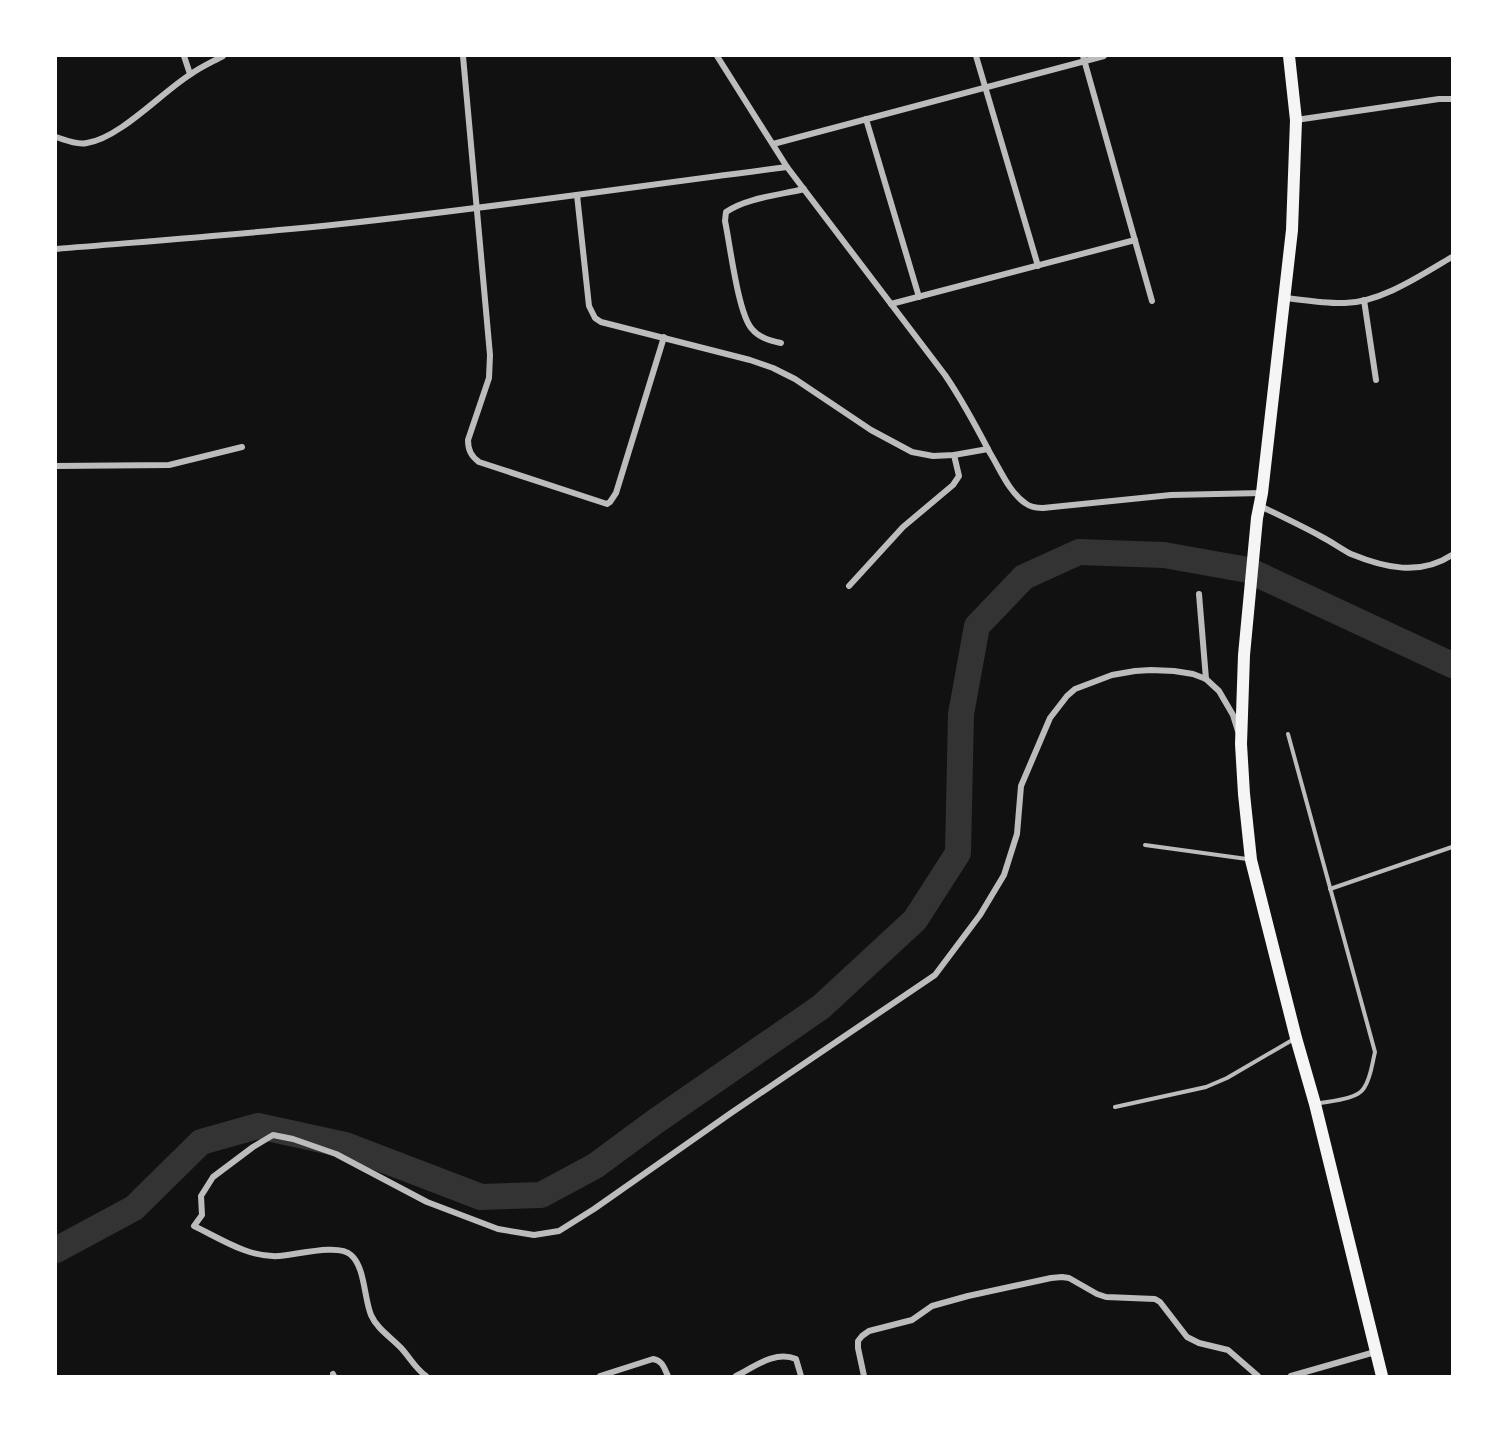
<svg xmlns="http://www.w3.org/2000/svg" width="1508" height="1432" viewBox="0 0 1508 1432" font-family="'PT Sans',sans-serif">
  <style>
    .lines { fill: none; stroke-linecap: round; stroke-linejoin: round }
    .river { stroke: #333; stroke-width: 26 }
    .service { stroke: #bcbcbc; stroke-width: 4 }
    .minor { stroke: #bcbcbc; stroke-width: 6 }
    .trunk { stroke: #f5f5f5; stroke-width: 12 }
  </style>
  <rect width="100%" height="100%" fill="#111"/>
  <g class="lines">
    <path class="river" d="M56,1250L134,1208L201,1142L258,1126L345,1145L481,1197L541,1195L595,1166L656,1121L821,1007L915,920L958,853L961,714L977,626L1024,577L1079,552L1164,555L1248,570L1452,665"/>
    <g class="service">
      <path d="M1288,734L1375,1052C1372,1064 1371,1078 1364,1088C1357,1100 1329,1101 1316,1104"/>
      <path d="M1145,845L1247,859"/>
      <path d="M1330,889L1452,847"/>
      <path d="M1115,1107L1206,1087L1227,1078L1294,1039"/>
    </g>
    <g class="minor">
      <path d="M184,56L190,74"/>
      <path d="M463,56L490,355L489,378L468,440C468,450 471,456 479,462L607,504L610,502L616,493L664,337"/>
      <path d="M717,56L787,167L945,375C962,400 976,426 990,453C1000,469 1009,492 1025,503C1030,507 1036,508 1043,508L1171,495L1262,493"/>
      <path d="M976,56L1038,266"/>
      <path d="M1083,56L1152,301"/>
      <path d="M866,119L919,297"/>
      <path d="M1296,120L1439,99H1452"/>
      <path d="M56,137C65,140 77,145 87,143C120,138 162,92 191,74C201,67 212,62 223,56"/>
      <path d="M773,144L1104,56"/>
      <path d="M577,195L589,306L595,318L601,322L750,360L773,368L795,379L871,430L912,452L933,456L954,455L988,449"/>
      <path d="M56,249C151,241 246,234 341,224C490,208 638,186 787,167"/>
      <path d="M1285,298C1303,300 1328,304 1345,303C1382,302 1421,275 1452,257"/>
      <path d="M1364,300L1376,380"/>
      <path d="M891,304L1135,240"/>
      <path d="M781,343C770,341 759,338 752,329C738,314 730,244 725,221L726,212C746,198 780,195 804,189"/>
      <path d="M56,466L169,465L242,447"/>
      <path d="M1260,506C1281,516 1302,526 1322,537C1332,542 1341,549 1351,554C1385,568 1420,576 1452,555"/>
      <path d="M849,586L903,527L953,485L959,476L954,455"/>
      <path d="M1199,594L1206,679"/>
      <path d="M333,1374L334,1376"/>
      <path d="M426,1376C416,1369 410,1358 402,1349C392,1338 377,1329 371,1315C364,1298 365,1267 351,1255C339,1243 296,1255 279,1256C249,1258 221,1239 194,1226L202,1215L201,1196L213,1177L253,1147L273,1135L293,1139L336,1154L427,1202L498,1229L534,1235L559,1231L594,1209L731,1113L935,975L980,915L1004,875L1017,834L1021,786L1050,718L1067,696L1075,689L1112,675L1135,671L1151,670L1174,671L1193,674L1206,679L1219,691L1233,715L1238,731"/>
      <path d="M600,1376L653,1359C663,1361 664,1368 668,1376"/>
      <path d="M736,1376C754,1367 775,1350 796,1359L801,1376"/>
      <path d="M864,1376L858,1348V1341L862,1336L869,1331L912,1320L932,1306L968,1296L1051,1278L1062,1277L1069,1278L1097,1294L1106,1297L1155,1299L1160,1302L1187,1337L1199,1343L1228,1350L1258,1376"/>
      <path d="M1291,1376L1375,1352"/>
    </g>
    <path class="trunk" d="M1289,56L1296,120L1292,230L1262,493L1257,518L1244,655L1241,744L1244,794L1251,860L1296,1038L1315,1104L1382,1376"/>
  </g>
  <rect width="1508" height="1432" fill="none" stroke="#ffffff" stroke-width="114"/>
</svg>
